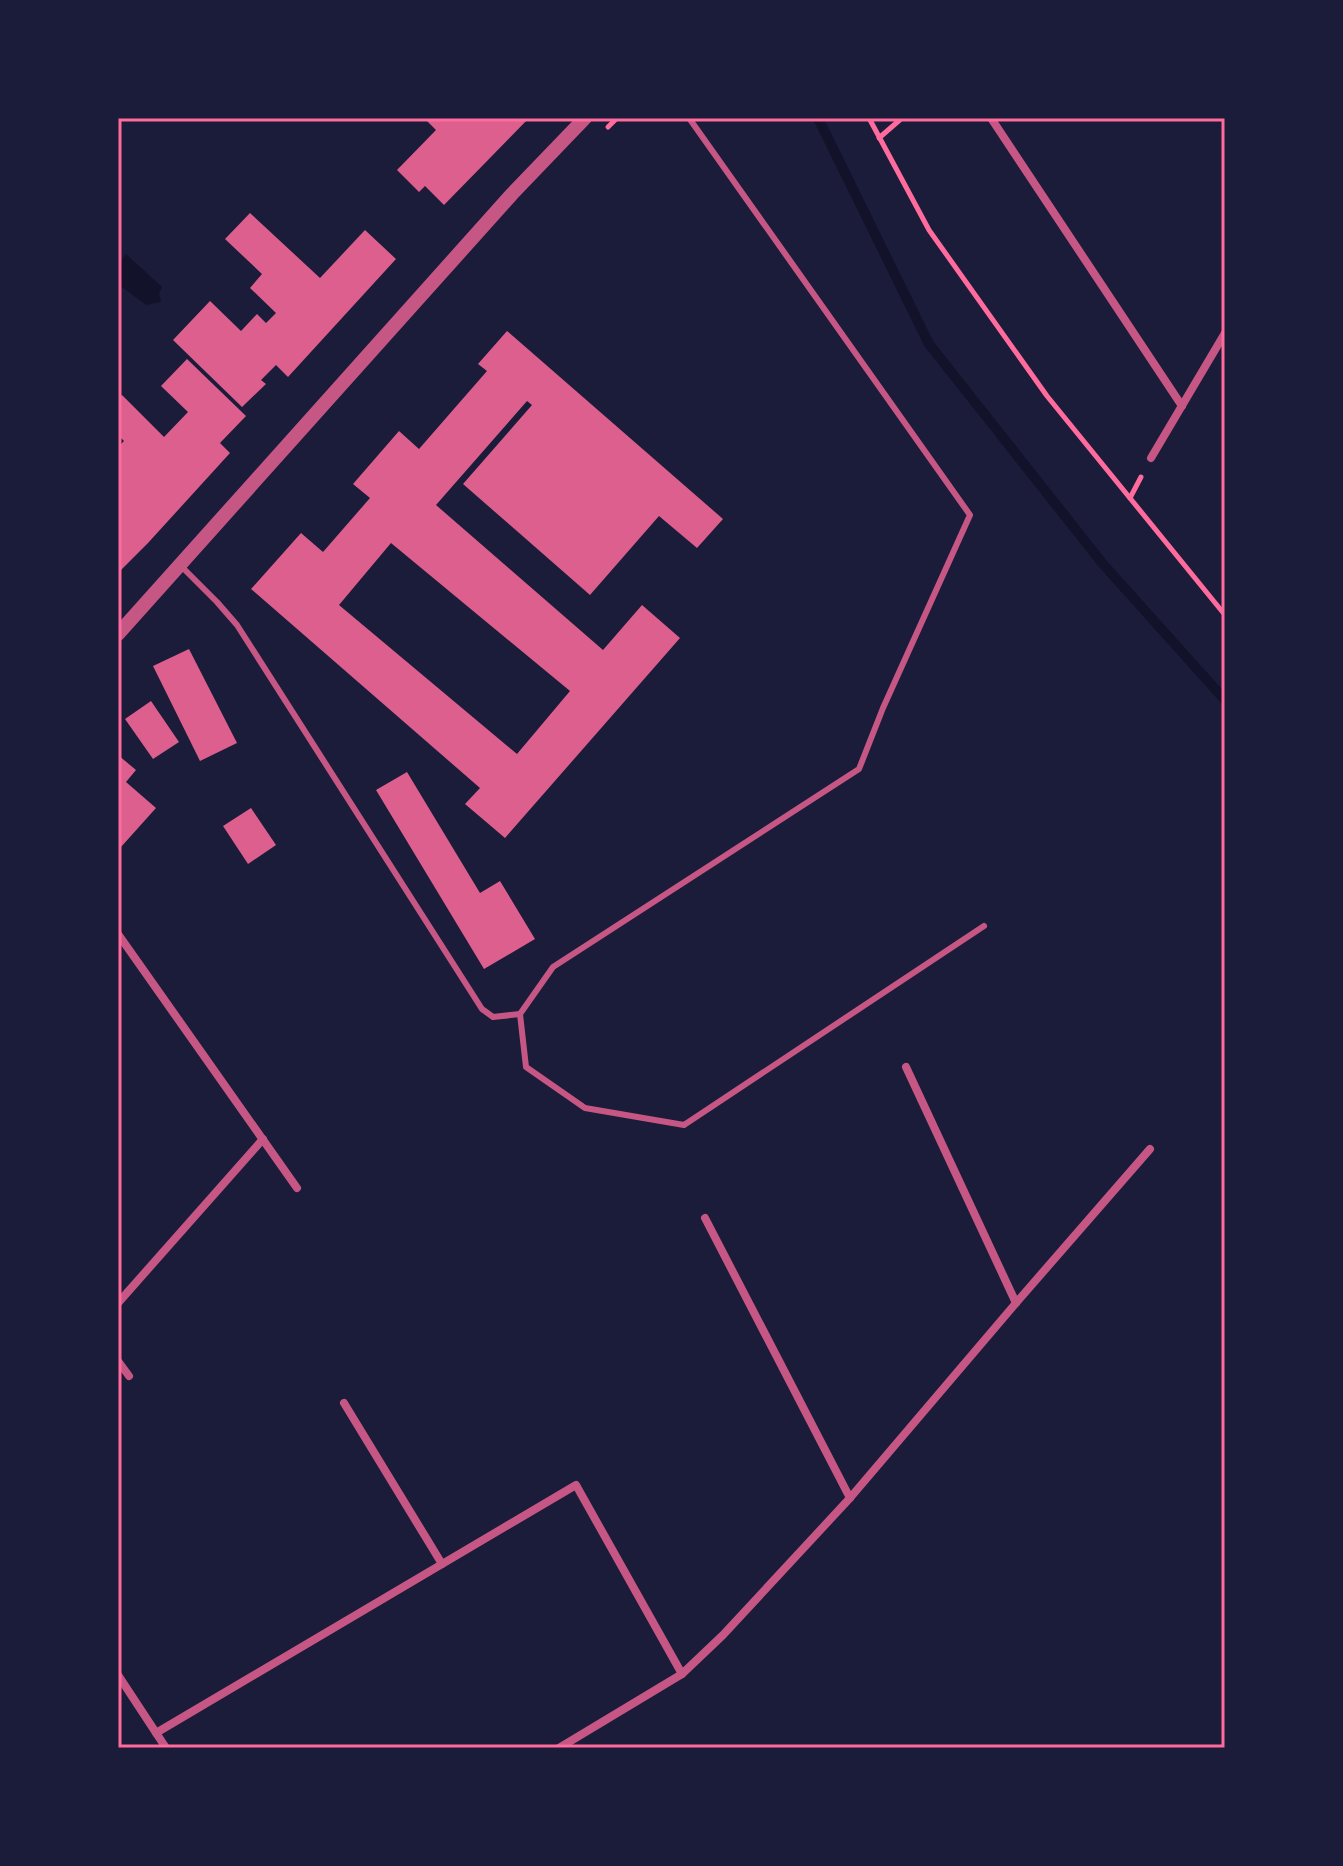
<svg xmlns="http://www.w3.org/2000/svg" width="1343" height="1866" viewBox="0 0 1343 1866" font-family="'Asap Condensed',sans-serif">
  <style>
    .water { fill: #12122b }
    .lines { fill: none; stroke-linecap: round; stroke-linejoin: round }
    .stream { stroke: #12122b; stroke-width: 10 }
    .building { fill: #dd5f8e; fill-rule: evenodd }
    .path { stroke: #ff6b9d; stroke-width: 5 }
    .service { stroke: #c65784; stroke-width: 6 }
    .minor { stroke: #c65784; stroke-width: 8 }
    .tertiary { stroke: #c65784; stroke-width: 14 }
    .neatline { fill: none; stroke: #ff6b9d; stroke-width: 3 }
  </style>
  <rect width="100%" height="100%" fill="#1b1b3a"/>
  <path class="water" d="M126,254L162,287L159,294L161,302L146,305L118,284V265Z"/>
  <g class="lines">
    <path class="stream" d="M818,118L929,344L1103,564L1225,700"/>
  </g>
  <g class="building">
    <path d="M424,118H529L444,205L425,186L419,192L397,170L436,130Z"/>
    <path d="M250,213L320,278L365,230L396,259L288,377L276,365L261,380L266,384L242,407L173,340L210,301L241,331L257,314L266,323L276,313L250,288L262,274L225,239Z"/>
    <path d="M507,331L723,519L697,548L659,516L590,595L463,484L532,405L527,401L436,505L603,650L642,605L680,638L505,838L465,804L480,788L251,589L301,533L323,552L370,498L353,484L399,431L419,449L487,371L478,364ZM391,543L570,691L517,754L339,605Z"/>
    <path d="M187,359L246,416L220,443L230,453L148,543L118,573V447L124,441L118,435V399L122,395L164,437L188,412L161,386Z"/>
    <path d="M189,649L237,743L200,761L153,666Z"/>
    <path d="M151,701L179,742L153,759L125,719Z"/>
    <path d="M118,755L136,770L126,782L156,808L121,847L118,844Z"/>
    <path d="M407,772L480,893L500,881L535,939L484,969L376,790Z"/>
    <path d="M251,808L276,845L248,864L223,826Z"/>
  </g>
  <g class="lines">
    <g class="path">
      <path d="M869,118L929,230L1047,396L1225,615"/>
      <path d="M608,127L617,118"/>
      <path d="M879,138L902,118"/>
      <path d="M1130,498L1141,477"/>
    </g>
    <g class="service">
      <path d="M689,118L970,515L883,708L859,769L553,967L520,1014L526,1067L585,1108L684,1125L984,926"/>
      <path d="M180,565L217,602L237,625L482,1009L493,1017L520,1014"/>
    </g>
    <g class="minor">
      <path d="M991,118L1182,406"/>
      <path d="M1151,458L1225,333"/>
      <path d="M118,934L297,1188"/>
      <path d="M906,1067L1016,1303"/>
      <path d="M705,1218L850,1498"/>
      <path d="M118,1303L263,1139"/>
      <path d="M118,1361L129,1376"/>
      <path d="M344,1403L442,1564"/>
      <path d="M118,1675L166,1748"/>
      <path d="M156,1733L576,1485L682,1674"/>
      <path d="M559,1748L682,1674L723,1635L850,1498L1016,1303L1150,1149"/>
    </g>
    <path class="tertiary" d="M118,634L512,194L585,118"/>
  </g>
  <rect width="1343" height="1866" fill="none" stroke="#1b1b3a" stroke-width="240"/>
  <rect x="120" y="120" width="1103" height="1626" class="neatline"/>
</svg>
